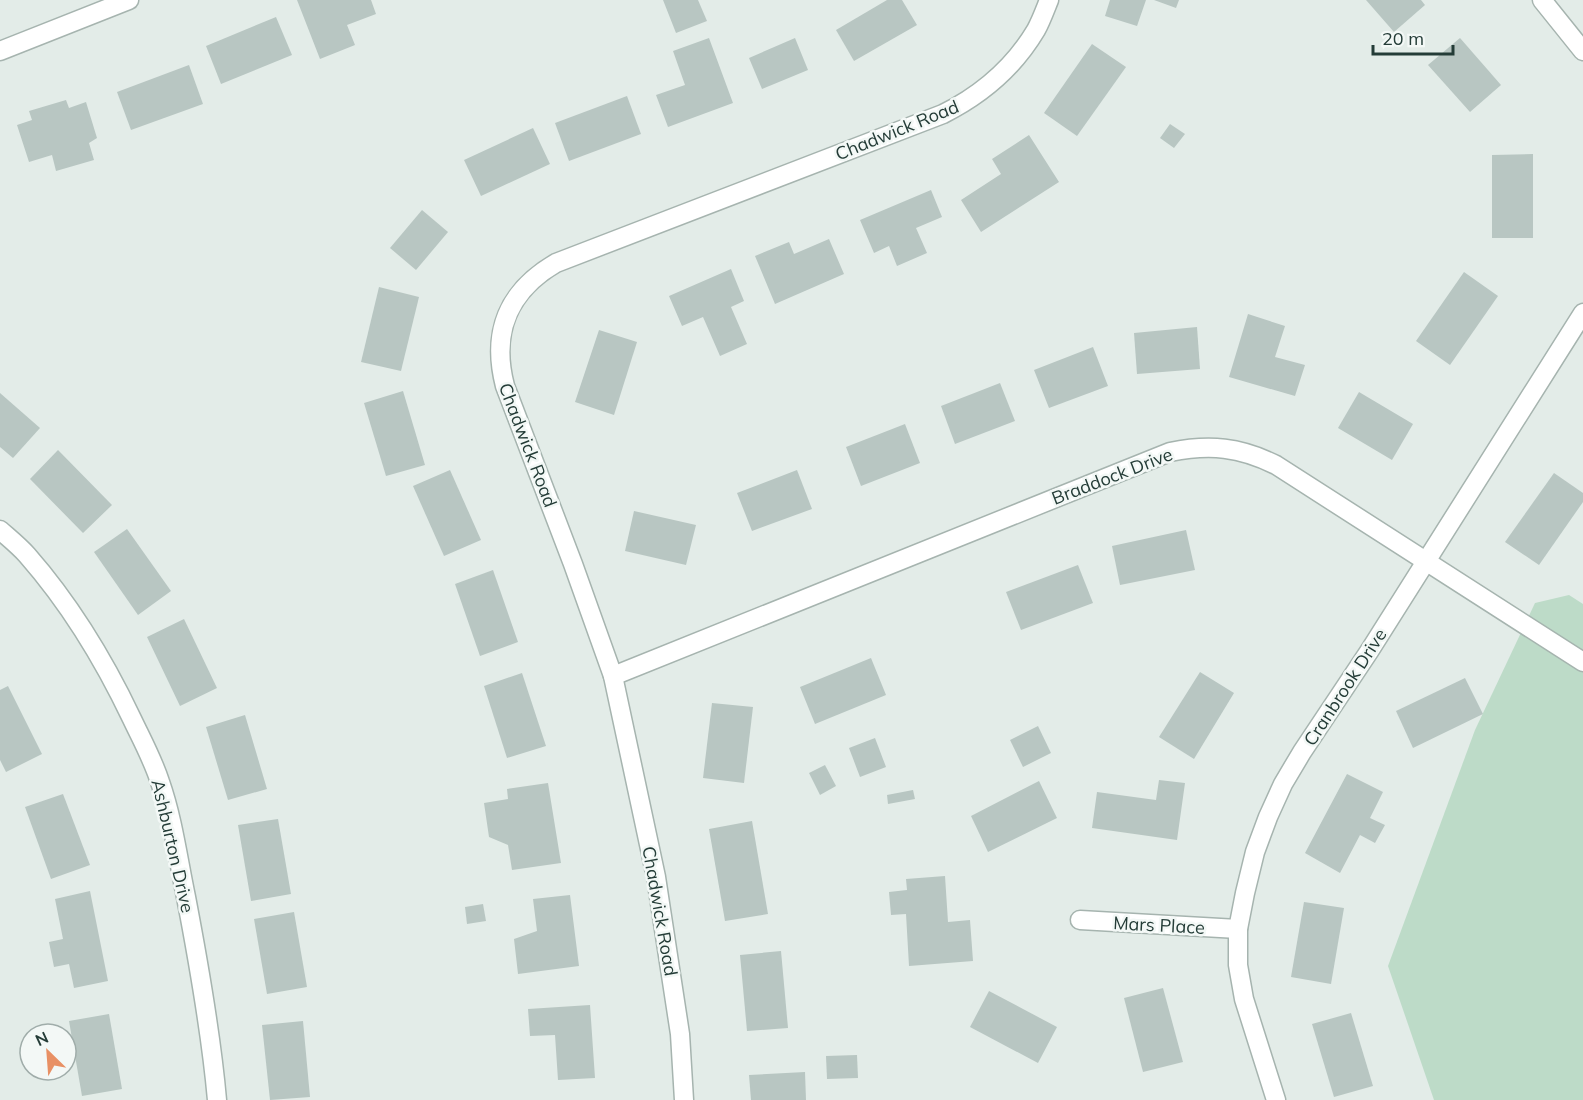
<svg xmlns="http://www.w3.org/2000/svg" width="1583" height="1100" viewBox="0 0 1583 1100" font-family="Mulish,sans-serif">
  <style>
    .green { fill: #bddbc8 }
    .building { fill: #b8c6c2 }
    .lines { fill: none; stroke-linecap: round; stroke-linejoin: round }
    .street-casing { stroke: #a6b4af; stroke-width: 21 }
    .street { stroke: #fff; stroke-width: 18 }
    .labels { text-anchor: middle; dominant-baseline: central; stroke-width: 5; stroke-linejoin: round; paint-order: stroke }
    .street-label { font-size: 18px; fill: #243c37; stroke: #f3f8f6 }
  </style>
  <rect width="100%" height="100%" fill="#e3ece8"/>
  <path class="green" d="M1569,595L1583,604V1100H1434L1388,966L1475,730L1535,603Z"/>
  <g class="building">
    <path d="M297,0H371L376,14L347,25L355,45L320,59Z"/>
    <path d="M663,0H698L707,21L676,33Z"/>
    <path d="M887,0H902L917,25L854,61L836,30Z"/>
    <path d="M1110,0H1146L1137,26L1105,16Z"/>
    <path d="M1154,0H1179L1176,8Z"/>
    <path d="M1366,0H1421L1425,5L1394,32Z"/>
    <path d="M276,17L292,55L221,84L206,46Z"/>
    <path d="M709,38L733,103L668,127L656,95L685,85L673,51Z"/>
    <path d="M795,38L808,70L762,89L749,58Z"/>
    <path d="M1460,38L1501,85L1470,112L1428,65Z"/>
    <path d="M1092,44L1126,67L1077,136L1044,113Z"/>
    <path d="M189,65L203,104L131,130L117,92Z"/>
    <path d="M627,96L641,134L569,161L555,123Z"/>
    <path d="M66,100L69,108L86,102L97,138L89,143L94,160L56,171L52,155L29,162L17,125L32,120L29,111Z"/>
    <path d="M1170,124L1185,134L1174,148L1160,138Z"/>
    <path d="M533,128L550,164L481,196L464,160Z"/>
    <path d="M1029,135L1059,182L981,232L961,200L1001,174L992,159Z"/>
    <path d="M1533,154V238H1492V155Z"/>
    <path d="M931,190L942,217L916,228L927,253L897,266L889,246L874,253L860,220Z"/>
    <path d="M422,210L448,232L416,270L390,248Z"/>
    <path d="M829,239L844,274L775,304L755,256L789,242L794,254Z"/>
    <path d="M731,269L744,301L731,307L747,344L720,356L703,317L682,326L669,296Z"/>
    <path d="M1464,272L1498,296L1450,365L1416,341Z"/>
    <path d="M379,287L419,297L401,371L361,362Z"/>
    <path d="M1248,314L1285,326L1275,357L1305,365L1295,396L1229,377Z"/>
    <path d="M1197,327L1200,369L1137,374L1134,333Z"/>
    <path d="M599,330L637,342L614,415L575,402Z"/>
    <path d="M1093,347L1108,386L1049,408L1034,370Z"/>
    <path d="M1000,383L1015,421L955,444L941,406Z"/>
    <path d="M403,391L425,465L386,476L364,403Z"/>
    <path d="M1359,392L1413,424L1392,460L1338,428Z"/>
    <path d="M0,393L40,428L13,458L0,447Z"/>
    <path d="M905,424L920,463L861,486L846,447Z"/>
    <path d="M58,450L112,505L83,533L30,479Z"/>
    <path d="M450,470L481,540L444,556L413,486Z"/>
    <path d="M797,470L812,509L752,531L737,493Z"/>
    <path d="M1554,473L1583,493V502L1539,565L1505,542Z"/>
    <path d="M634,511L696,525L686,565L625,551Z"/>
    <path d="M127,529L171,591L138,615L94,552Z"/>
    <path d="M1186,530L1195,570L1120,585L1112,546Z"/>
    <path d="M1078,565L1093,603L1021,630L1006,592Z"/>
    <path d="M493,570L518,642L480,656L455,584Z"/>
    <path d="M184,619L217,688L180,706L147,637Z"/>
    <path d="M871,658L886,695L815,724L800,687Z"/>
    <path d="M1200,672L1234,693L1194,759L1159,737Z"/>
    <path d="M522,673L546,746L507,758L484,686Z"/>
    <path d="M1465,678L1483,714L1413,748L1396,711Z"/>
    <path d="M8,686L42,754L6,772L0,760V690Z"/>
    <path d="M712,703L753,707L744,783L703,778Z"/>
    <path d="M245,715L267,789L228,800L206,727Z"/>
    <path d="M1038,726L1051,753L1023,767L1010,740Z"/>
    <path d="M875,738L886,767L860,777L849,748Z"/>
    <path d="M825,765L836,786L820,795L809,773Z"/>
    <path d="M1347,774L1383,792L1370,818L1385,825L1375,843L1360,835L1340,873L1305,853Z"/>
    <path d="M1159,780L1185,783L1177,840L1092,828L1097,792L1156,800Z"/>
    <path d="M1039,781L1057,818L988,852L971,816Z"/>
    <path d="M548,783L561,863L512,870L508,845L489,837L484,803L508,799L507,789Z"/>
    <path d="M913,790L915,799L888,804L887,795Z"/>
    <path d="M63,794L90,865L51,879L25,807Z"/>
    <path d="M278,819L291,894L251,901L238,825Z"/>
    <path d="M752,821L768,914L725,921L709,829Z"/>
    <path d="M945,876L948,922L970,920L973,961L909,966L906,914L891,915L889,892L907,890L906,879Z"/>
    <path d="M90,891L108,981L74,988L69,964L54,967L49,942L63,939L55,899Z"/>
    <path d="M570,895L579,966L518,974L514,939L537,931L533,899Z"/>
    <path d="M1304,902L1344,908L1331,984L1291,977Z"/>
    <path d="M483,904L486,921L467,924L465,907Z"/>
    <path d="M294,912L307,987L267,994L254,919Z"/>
    <path d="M781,951L788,1028L747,1031L740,955Z"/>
    <path d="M1163,988L1183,1062L1143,1072L1124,998Z"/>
    <path d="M989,991L1057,1027L1038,1063L970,1027Z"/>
    <path d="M590,1005L595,1078L558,1080L555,1035L530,1036L528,1009Z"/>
    <path d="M1351,1013L1373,1086L1334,1097L1312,1024Z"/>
    <path d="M109,1014L122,1089L82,1096L69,1021Z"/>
    <path d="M303,1021L310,1097L270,1100L262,1025Z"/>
    <path d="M857,1055L858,1078L827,1079L826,1056Z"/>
    <path d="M805,1072L806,1100H751L749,1075Z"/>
  </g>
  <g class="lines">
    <g class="street-casing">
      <g id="street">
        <path d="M1542,0L1583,51"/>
        <path d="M0,51L129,0"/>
        <path d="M0,530C9,538 19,546 27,555C70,604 104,660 132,719C142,740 153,760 160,782C173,819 178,859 186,897C199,965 211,1032 217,1100"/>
        <path d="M613,676L1170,452C1210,444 1240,447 1276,465L1583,662"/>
        <path d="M1080,920L1238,929"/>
        <path d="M684,1100L680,1034L656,877L613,676L573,564L505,386C491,332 508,291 556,263L943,114C981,95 1014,67 1036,30C1041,21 1045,10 1049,0"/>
        <path d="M1276,1100L1244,999L1238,965V929L1245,893L1255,852L1268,817L1283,784L1302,752L1370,650L1583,313"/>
      </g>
    </g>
    <use href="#street" class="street"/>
  </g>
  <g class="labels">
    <g class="street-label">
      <text transform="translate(897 130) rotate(-22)">Chadwick Road</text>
      <text transform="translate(528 445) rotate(69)">Chadwick Road</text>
      <text transform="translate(1112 476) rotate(-21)">Braddock Drive</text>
      <text transform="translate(1345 687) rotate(-57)">Cranbrook Drive</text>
      <text transform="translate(173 846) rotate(77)">Ashburton Drive</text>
      <text transform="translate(660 911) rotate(80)">Chadwick Road</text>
      <text transform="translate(1159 925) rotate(3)">Mars Place</text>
    </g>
  </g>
  <g transform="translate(48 1052) rotate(335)"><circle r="28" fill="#f3f8f6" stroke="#a0adaa" stroke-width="1.5"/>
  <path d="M0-4.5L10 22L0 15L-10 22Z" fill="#e89064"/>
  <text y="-9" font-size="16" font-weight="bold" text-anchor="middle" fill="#243c37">N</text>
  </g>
  <path d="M1373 45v9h80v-9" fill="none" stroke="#243c37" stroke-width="3"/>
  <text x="1382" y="45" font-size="18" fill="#243c37" stroke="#f3f8f6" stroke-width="4.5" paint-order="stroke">20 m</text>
</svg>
